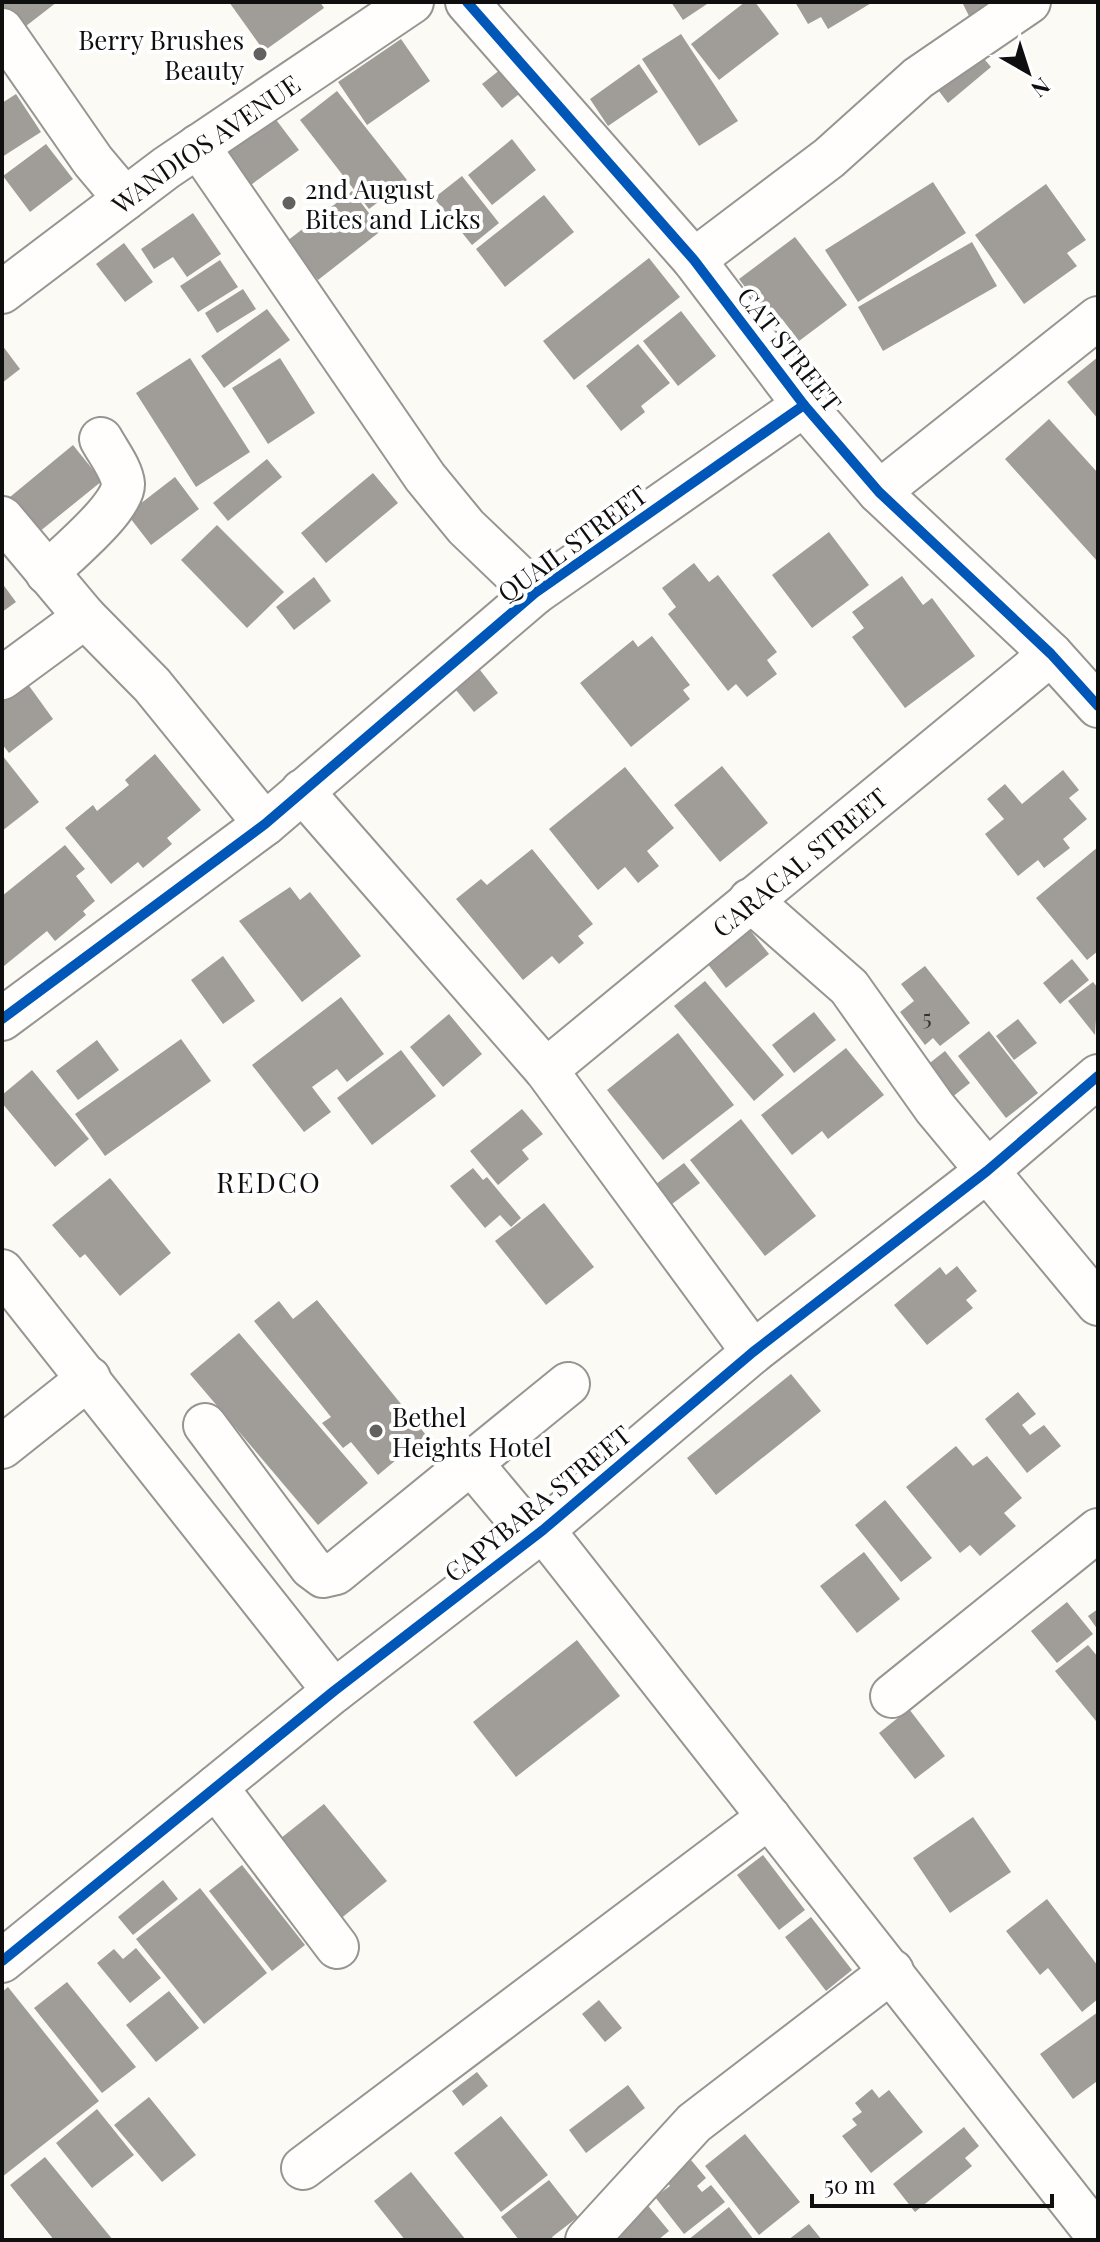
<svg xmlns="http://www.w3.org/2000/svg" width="1100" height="2242" viewBox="0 0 1100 2242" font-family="'Playfair Display',serif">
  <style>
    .building { fill: #a09d99 }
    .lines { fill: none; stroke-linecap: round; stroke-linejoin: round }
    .minor-casing { stroke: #969592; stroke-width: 46 }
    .minor { stroke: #fffefd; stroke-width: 42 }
    .cycleway-casing { stroke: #fff; stroke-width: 15 }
    .cycleway { stroke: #0057b8; stroke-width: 10 }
    .poi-dot { fill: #62615f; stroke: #fff; stroke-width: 3 }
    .labels { text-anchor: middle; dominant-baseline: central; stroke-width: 8; stroke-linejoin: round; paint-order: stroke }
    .number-label { font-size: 22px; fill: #333232 }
    .poi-label { font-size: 26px; fill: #0f0f0f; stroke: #fff; text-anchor: start }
    .street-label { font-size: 26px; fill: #0f0f0f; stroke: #fff }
    .neighbourhood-label { font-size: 28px; letter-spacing: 2px; fill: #0f0f0f; stroke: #fff }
  </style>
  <rect width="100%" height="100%" fill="#fcfaf4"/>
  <g class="building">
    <path d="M2,2H57L17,33L2,13Z"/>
    <path d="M229,2H320L324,8L264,51Z"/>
    <path d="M671,2H710L683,20Z"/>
    <path d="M745,2H755L779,34L719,80L691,44Z"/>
    <path d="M795,2H873L828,29L821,17L808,24Z"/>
    <path d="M962,2H1003L970,18Z"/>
    <path d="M681,34L738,121L699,146L642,59Z"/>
    <path d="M401,39L430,81L367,125L338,82Z"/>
    <path d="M974,47L991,67L948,103L932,82Z"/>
    <path d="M639,64L658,92L608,126L590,99Z"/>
    <path d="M505,66L524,90L502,108L482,84Z"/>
    <path d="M337,91L407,180L369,209L300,120Z"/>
    <path d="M16,94L41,132L2,157V103Z"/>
    <path d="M274,117L299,150L241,192L217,158Z"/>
    <path d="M512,139L536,170L492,205L468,175Z"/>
    <path d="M46,144L73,179L30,212L3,176Z"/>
    <path d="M462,176L499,223L472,245L434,198Z"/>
    <path d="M933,182L966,233L858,302L825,250Z"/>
    <path d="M1046,184L1086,240L1067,253L1077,266L1024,304L975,235Z"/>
    <path d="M352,191L382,230L318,280L287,241Z"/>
    <path d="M544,195L574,232L505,287L476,249Z"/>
    <path d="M193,213L221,254L187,277L173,257L154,269L141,249Z"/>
    <path d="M795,237L847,305L799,341L782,319L768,330L754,311L760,307L739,279Z"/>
    <path d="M972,242L997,286L883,351L858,307Z"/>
    <path d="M124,243L153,282L125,302L96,264Z"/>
    <path d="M649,258L680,297L574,380L543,341Z"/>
    <path d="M220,260L238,287L198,312L180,286Z"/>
    <path d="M243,289L256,309L217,333L205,313Z"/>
    <path d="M267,309L290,340L224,388L201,356Z"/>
    <path d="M681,311L716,356L678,386L643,341Z"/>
    <path d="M638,344L670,383L641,406L645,412L621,431L586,386Z"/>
    <path d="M2,345L20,369L2,383Z"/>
    <path d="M1098,357V419L1067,382Z"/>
    <path d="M190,358L250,452L196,487L136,393Z"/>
    <path d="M280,358L315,413L268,444L232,388Z"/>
    <path d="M1049,419L1098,473V562L1005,459Z"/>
    <path d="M73,445L102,481L39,532L10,497Z"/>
    <path d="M267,459L282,477L228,521L213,503Z"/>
    <path d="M373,473L398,503L326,563L301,533Z"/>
    <path d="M175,477L199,509L151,545L127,514Z"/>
    <path d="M217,525L284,592L247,628L181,560Z"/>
    <path d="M829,532L869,585L812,628L772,575Z"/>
    <path d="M694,563L709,582L718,575L777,652L767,660L777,674L747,697L736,684L728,691L668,614L676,607L662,588Z"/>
    <path d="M902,576L923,605L932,598L975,656L905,708L852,637L864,628L852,612Z"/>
    <path d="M314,577L331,601L294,630L276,607Z"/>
    <path d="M2,583L16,602L2,612Z"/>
    <path d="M652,636L690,685L683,690L690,699L631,747L580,683L633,640L638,647Z"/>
    <path d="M480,670L498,693L474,712L456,690Z"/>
    <path d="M27,683L53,719L9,753L2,744V702Z"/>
    <path d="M155,754L201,810L167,838L172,844L143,868L138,862L111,884L65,828L93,805L97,811L129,785L125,780Z"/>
    <path d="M2,755L39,802L2,831Z"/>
    <path d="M722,766L768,823L720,862L674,805Z"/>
    <path d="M625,767L674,828L647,851L659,866L638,883L625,867L598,890L549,829Z"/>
    <path d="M1063,770L1079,790L1069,798L1087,819L1063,839L1070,848L1044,868L1038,860L1018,876L985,834L1004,819L987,799L1005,784L1022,804Z"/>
    <path d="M65,845L85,869L76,876L95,901L83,911L86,915L55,941L47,931L4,966L2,896Z"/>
    <path d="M1098,847V951L1087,960L1036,898Z"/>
    <path d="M532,849L593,924L578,936L584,943L559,964L552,956L523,980L456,899L481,879L487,885Z"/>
    <path d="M290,887L300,900L310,892L361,956L302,1002L239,921Z"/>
    <path d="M750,930L769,954L726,988L707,963Z"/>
    <path d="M223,956L255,1001L223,1024L191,980Z"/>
    <path d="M1072,959L1089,980L1060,1004L1043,983Z"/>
    <path d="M925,966L970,1023L940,1046L933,1038L925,1045L900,1012L914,1001L901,984Z"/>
    <path d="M705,981L784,1075L754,1101L674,1006Z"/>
    <path d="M1093,982L1098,988L1095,1035L1068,1001Z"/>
    <path d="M341,997L384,1054L347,1082L337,1069L312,1087L331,1112L304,1132L252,1065Z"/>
    <path d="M814,1012L836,1040L794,1073L772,1045Z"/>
    <path d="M449,1014L482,1054L443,1087L410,1047Z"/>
    <path d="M1018,1019L1037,1043L1014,1060L996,1036Z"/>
    <path d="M989,1031L1038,1093L1006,1118L958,1056Z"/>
    <path d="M678,1033L734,1105L663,1160L607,1090Z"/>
    <path d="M181,1039L211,1081L105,1156L75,1114Z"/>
    <path d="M97,1040L119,1070L78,1100L56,1071Z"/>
    <path d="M846,1048L884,1095L828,1139L822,1131L792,1155L761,1115Z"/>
    <path d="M401,1050L436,1096L372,1145L337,1098Z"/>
    <path d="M945,1051L970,1083L942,1105L917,1073Z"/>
    <path d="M32,1070L89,1139L55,1167L2,1103V1095Z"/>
    <path d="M522,1109L543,1134L522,1150L529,1159L498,1185L470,1151Z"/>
    <path d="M741,1119L816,1216L765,1256L690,1160Z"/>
    <path d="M684,1163L700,1183L672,1204L656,1184Z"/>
    <path d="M473,1168L483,1180L487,1177L521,1218L511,1227L500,1215L485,1228L450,1186Z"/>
    <path d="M110,1178L171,1253L120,1296L85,1254L80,1258L52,1225Z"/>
    <path d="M544,1203L594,1267L546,1305L495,1241Z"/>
    <path d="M957,1266L977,1291L966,1300L973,1308L927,1345L894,1305L940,1267L946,1275Z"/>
    <path d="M317,1300L426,1435L378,1475L351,1442L343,1448L322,1423L331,1417L254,1321L279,1301L293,1319Z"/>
    <path d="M239,1333L368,1483L318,1525L190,1374Z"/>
    <path d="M791,1374L821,1411L716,1495L687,1458Z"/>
    <path d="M1018,1392L1036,1414L1022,1425L1030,1435L1044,1425L1061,1446L1027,1473L985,1419Z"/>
    <path d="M956,1446L973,1466L987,1456L1022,1498L1004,1513L1016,1526L980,1556L970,1545L960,1553L906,1487Z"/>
    <path d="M885,1500L932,1558L901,1582L855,1525Z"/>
    <path d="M864,1552L900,1599L857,1633L820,1586Z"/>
    <path d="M1067,1602L1093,1634L1057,1663L1031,1631Z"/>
    <path d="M1098,1609V1630L1088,1616Z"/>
    <path d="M577,1640L620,1696L516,1777L473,1722Z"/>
    <path d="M1088,1645L1098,1657L1096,1721L1055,1671Z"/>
    <path d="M909,1709L945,1756L915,1779L879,1733Z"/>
    <path d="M324,1804L387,1881L339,1920L276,1842Z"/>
    <path d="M973,1817L1011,1872L950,1913L913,1858Z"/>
    <path d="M763,1855L805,1910L779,1930L737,1875Z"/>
    <path d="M242,1865L305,1945L272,1971L209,1891Z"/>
    <path d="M163,1880L178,1899L133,1935L118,1917Z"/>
    <path d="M200,1888L267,1973L204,2024L136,1939Z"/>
    <path d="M1047,1899L1098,1966V1999L1082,2012L1048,1968L1040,1975L1006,1931Z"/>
    <path d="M811,1917L852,1970L826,1991L785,1937Z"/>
    <path d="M136,1948L161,1978L130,2003L97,1963L114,1949L123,1959Z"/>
    <path d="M67,1982L136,2067L102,2093L34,2008Z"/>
    <path d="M8,1987L99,2101L2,2177V1992Z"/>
    <path d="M169,1991L199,2028L156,2062L126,2025Z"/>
    <path d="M599,2000L622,2028L605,2042L582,2014Z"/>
    <path d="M1098,2012V2085L1096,2082L1073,2099L1040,2054Z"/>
    <path d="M477,2072L488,2086L463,2106L452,2091Z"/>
    <path d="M628,2085L645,2108L586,2153L569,2130Z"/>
    <path d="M872,2089L879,2098L889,2090L923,2132L871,2173L842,2136L857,2125L852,2119L862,2112L855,2103Z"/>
    <path d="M149,2097L196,2155L162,2182L114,2125Z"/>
    <path d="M97,2109L134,2155L92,2188L56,2143Z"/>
    <path d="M501,2116L548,2175L501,2212L454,2153Z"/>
    <path d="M964,2127L979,2146L965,2158L972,2166L915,2212L893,2184Z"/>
    <path d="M745,2134L800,2202L759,2235L705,2166Z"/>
    <path d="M45,2157L113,2240H54L10,2185Z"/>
    <path d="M691,2160L706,2178L697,2186L702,2192L711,2185L725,2202L684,2234L655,2197L670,2186L666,2180Z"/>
    <path d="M411,2172L466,2240H405L374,2201Z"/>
    <path d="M549,2180L578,2217L552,2237L554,2240H519L501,2217Z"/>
    <path d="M644,2201L669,2231L658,2240H612Z"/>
    <path d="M729,2207L754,2240H688Z"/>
    <path d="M809,2224L822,2240H788Z"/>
  </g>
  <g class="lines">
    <g class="minor-casing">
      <g id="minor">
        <path d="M467,2L694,260L804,405L879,492L1051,654L1098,706"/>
        <path d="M2,30L93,161L125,199"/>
        <path d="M198,146L425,477L466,527L535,593"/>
        <path d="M694,260L829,158L918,78L1029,2"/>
        <path id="s1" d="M2,292L166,168L412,2"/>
        <path d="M879,492L1098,318"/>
        <path d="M2,518L85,617L2,678"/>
        <path d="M47,573C64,556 124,507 123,484C122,470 108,452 101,439"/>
        <path d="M85,617L152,685L265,824"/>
        <path d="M302,791L546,1070L753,1352"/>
        <path d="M750,900L849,987L935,1108L1098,1304"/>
        <path d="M2,1019L265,824L535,593L804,405"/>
        <path id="s2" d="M546,1070L1051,654"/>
        <path d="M2,1271L334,1691"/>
        <path d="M205,1425L311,1567L323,1576L336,1573L568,1384"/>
        <path d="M2,1447L89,1378"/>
        <path d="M471,1463L533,1537"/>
        <path d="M543,1530L1098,2236"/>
        <path d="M892,1696L1098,1530"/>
        <path d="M216,1787L337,1947"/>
        <path d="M2,1961L334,1691L543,1530L753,1352L987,1171L1098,1076"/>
        <path d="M303,2168L769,1817"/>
        <path d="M587,2240L694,2123L892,1971"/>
      </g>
    </g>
    <use href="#minor" class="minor"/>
    <g class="cycleway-casing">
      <g id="cycleway">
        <path d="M467,2L694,260L804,405L879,492L1051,654L1098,706"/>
        <path d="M2,1019L265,824L535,593L804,405"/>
        <path d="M2,1961L334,1691L543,1530L753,1352L987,1171L1098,1076"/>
      </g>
    </g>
    <use href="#cycleway" class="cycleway"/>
  </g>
  <g class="poi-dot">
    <circle cx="260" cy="54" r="8"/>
    <circle cx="289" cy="203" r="8"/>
    <circle cx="376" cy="1431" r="8"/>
  </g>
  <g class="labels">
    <g class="number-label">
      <text x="927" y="1017">5</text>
    </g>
    <g class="poi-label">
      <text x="244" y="39" text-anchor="end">Berry Brushes<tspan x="244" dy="30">Beauty</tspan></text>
      <text x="305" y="188">2nd August<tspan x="305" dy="30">Bites and Licks</tspan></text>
      <text x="392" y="1416">Bethel<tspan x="392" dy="30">Heights Hotel</tspan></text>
    </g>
    <g class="street-label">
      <text stroke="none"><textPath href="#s1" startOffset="252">WANDIOS AVENUE</textPath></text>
      <text transform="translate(790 349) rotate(52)">CAT STREET</text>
      <text transform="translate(572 543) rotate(-36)">QUAIL STREET</text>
      <text stroke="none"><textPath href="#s2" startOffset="328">CARACAL STREET</textPath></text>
      <text transform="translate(537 1503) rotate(-39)">CAPYBARA STREET</text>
    </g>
    <g class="neighbourhood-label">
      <text x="269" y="1181">REDCO</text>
    </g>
  </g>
  <rect width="1100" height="2242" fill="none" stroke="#0f0f0f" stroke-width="8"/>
  <g transform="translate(1028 72) rotate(141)" stroke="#ffffff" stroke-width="6" paint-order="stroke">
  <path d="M0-6L14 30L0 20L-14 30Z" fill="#0f0f0f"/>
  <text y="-12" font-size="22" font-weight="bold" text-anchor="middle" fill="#0f0f0f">N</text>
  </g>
  <path d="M812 2194v12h240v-12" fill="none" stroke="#0f0f0f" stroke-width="4"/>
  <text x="824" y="2194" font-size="24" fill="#0f0f0f" stroke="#ffffff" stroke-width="6" paint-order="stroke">50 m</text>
</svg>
